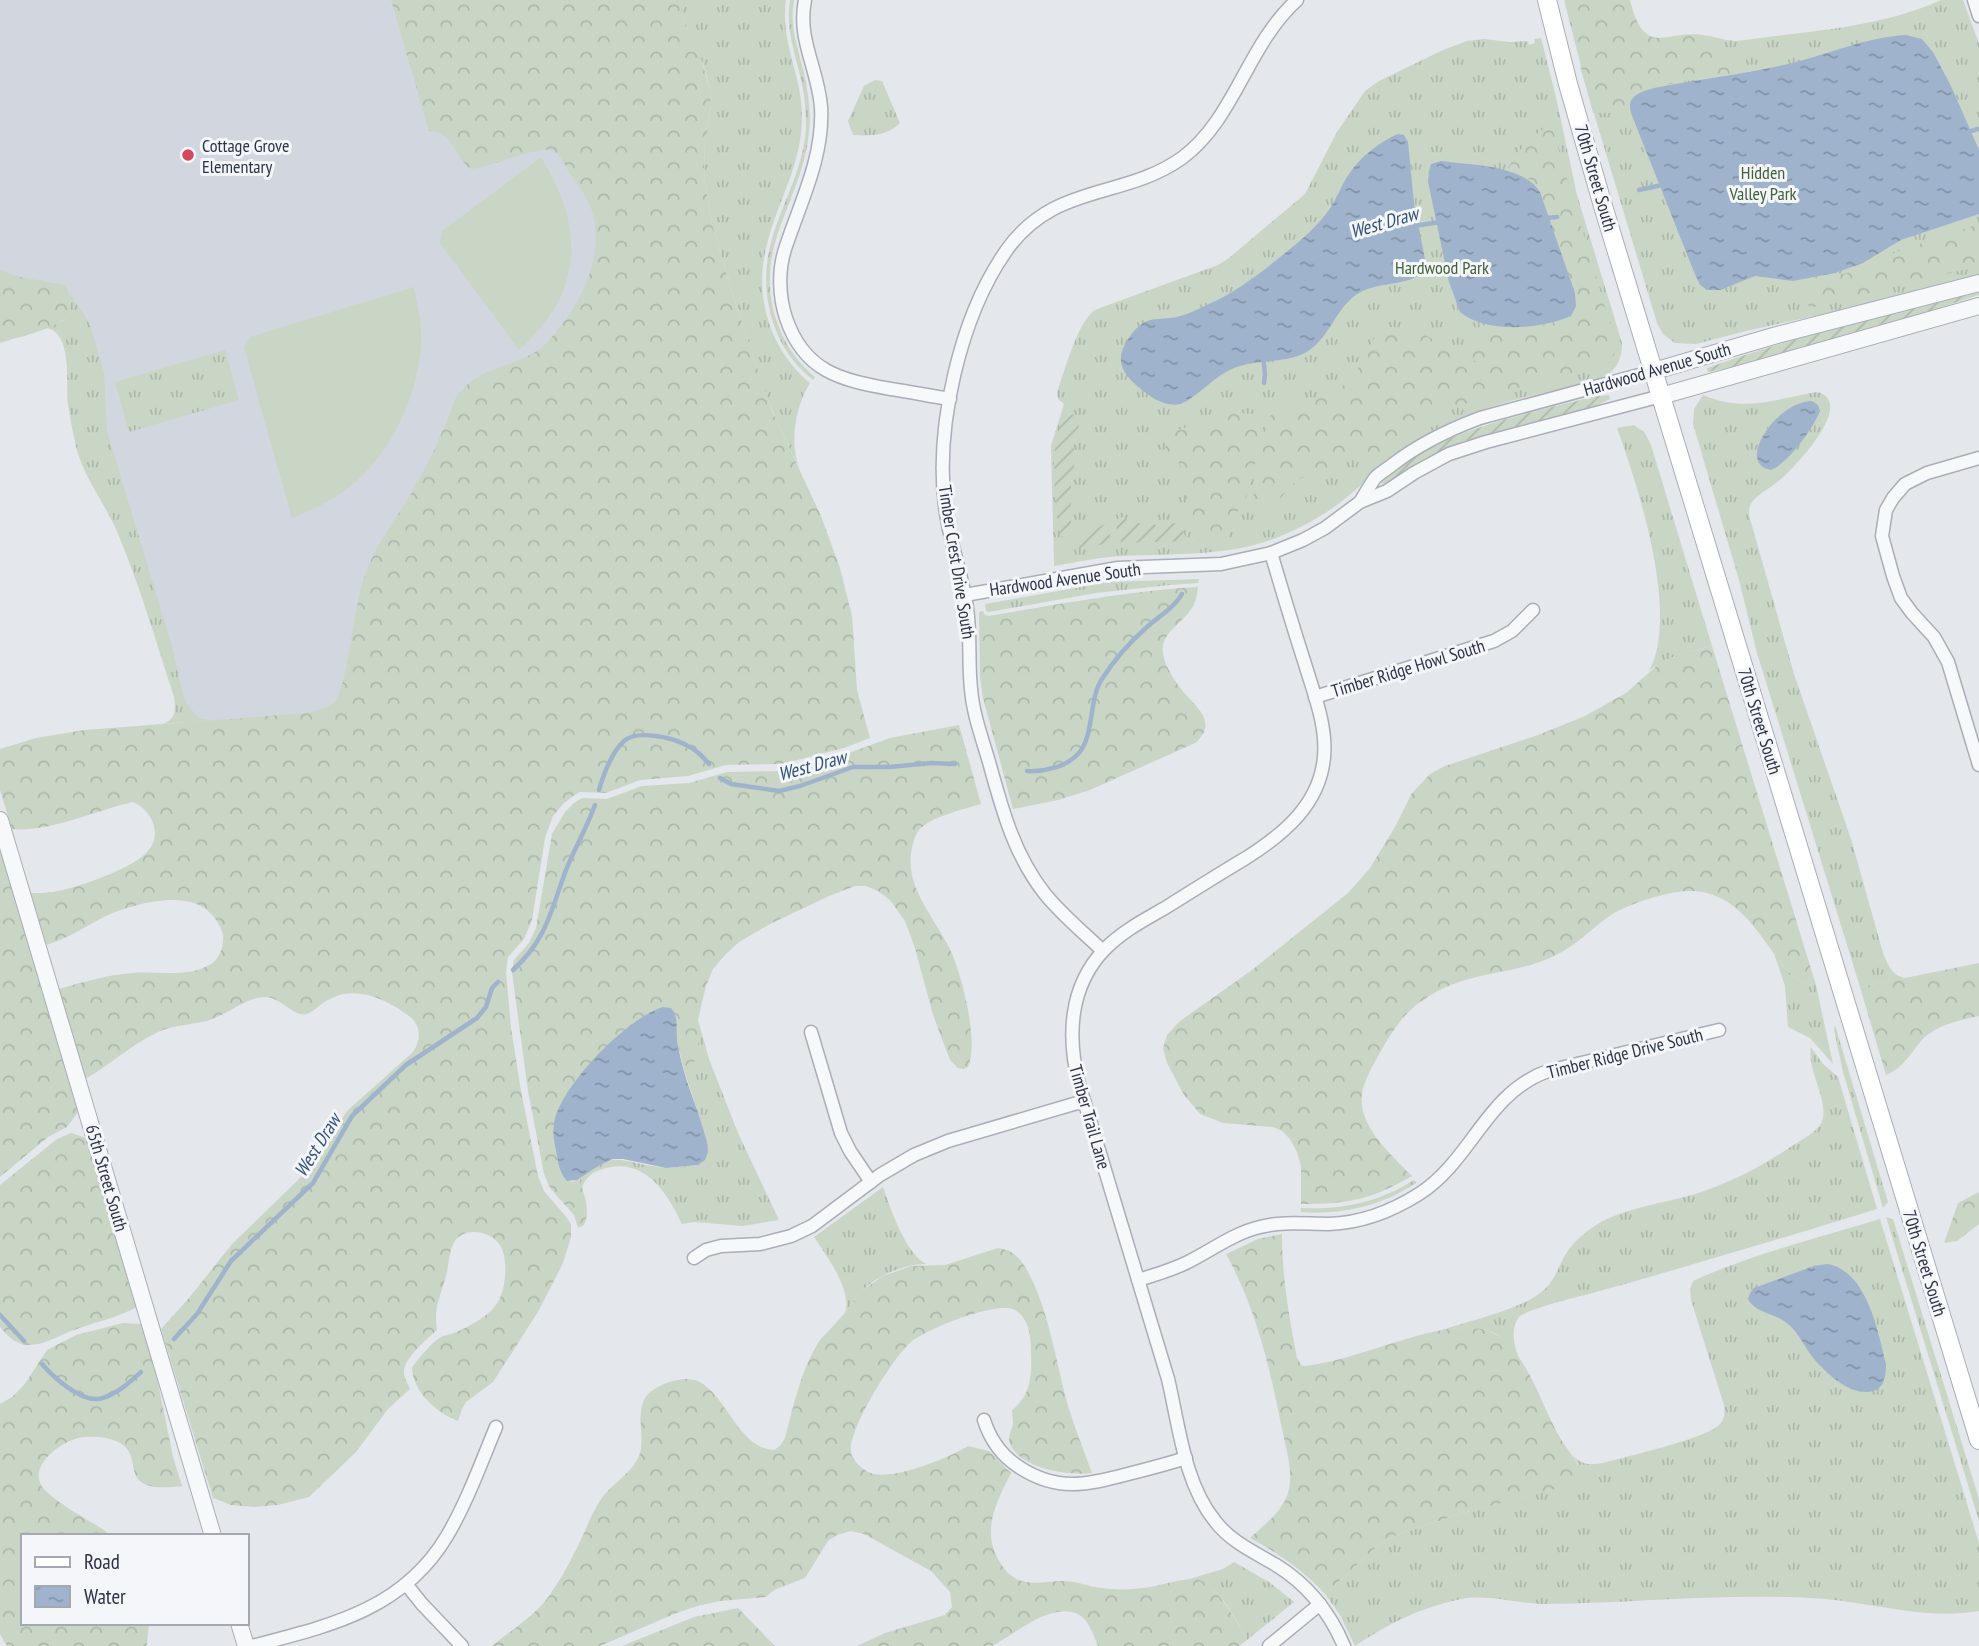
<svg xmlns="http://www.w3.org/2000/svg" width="1979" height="1646" viewBox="0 0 1979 1646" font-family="'PT Sans Narrow',sans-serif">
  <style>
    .built { fill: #d2d6de }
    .grass { fill: url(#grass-tufts) }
    .forest { fill: url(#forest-crowns) }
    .garden { fill: url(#garden-furrows) }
    .pitch { fill: #c9d6c5 }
    .water { fill: url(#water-ripples) }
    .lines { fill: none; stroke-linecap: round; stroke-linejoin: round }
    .stream { stroke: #9fb4cc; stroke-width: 4.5 }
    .minor-casing { stroke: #a9aeb7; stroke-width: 15 }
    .tertiary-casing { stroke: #a9aeb7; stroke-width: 18 }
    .secondary-casing { stroke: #a9aeb7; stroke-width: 20 }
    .minor { stroke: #f7f8fa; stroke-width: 12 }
    .tertiary { stroke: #f7f8fa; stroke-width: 16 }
    .secondary { stroke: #fff; stroke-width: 18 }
    .poi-dot { fill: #d1495b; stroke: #f4f6f9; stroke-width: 2.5 }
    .labels { text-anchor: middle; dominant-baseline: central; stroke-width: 6; stroke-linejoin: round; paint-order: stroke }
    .poi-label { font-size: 18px; fill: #2b3445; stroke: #f4f6f9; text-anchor: start }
    .park-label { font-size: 18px; fill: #3f6138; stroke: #f4f6f9 }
    .street-label { font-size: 18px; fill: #2b3445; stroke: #f4f6f9 }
    .water-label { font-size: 19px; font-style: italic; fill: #34527a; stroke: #f4f6f9 }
  </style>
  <defs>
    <pattern id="grass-tufts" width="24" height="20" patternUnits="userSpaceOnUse" patternTransform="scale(1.75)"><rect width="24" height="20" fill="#c9d6c5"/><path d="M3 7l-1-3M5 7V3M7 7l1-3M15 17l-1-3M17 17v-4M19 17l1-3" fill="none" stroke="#adb8ab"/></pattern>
    <pattern id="forest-crowns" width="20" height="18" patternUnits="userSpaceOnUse" patternTransform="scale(1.75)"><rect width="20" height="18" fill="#c9d6c5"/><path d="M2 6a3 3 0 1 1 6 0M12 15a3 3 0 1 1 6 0" fill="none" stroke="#adb8ab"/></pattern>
    <pattern id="garden-furrows" width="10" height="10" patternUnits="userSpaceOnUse" patternTransform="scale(1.75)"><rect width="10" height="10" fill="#c9d6c5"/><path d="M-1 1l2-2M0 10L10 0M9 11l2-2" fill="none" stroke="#adb8ab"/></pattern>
    <pattern id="water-ripples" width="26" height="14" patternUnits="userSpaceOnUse" patternTransform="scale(1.75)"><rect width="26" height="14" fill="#9fb4cc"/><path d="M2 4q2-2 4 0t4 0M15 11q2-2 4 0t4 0" fill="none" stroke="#8293a7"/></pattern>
  </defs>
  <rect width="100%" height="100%" fill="#e4e7ec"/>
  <path class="built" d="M0,0H645L819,608L200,780L66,313L0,331Z"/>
  <g class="grass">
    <path d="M682,0H786C780,43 802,74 802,116C802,164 779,198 767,244C753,295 770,350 810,383C795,407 789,444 800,470L777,422L766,395L738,311L712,224L704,176L705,140L711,105L710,90L704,66L681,14Z"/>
    <path d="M790,0H794C789,27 798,47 804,73C808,92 811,112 809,131C806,171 786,205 775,243C761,292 776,345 815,377L813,380C771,347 757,290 772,239C783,201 804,167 806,127C806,113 805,98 802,84C796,55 785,30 790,0Z"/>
    <path d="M1941,0H1963L1979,44V275L1855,307L1746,331L1696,344L1675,343L1663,334L1657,323L1580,67L1719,46L1713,39L1706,35L1726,40L1737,41C1805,31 1877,29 1941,0Z"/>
    <path d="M1541,38L1556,97L1577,195L1622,343C1622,362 1614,374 1597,380C1538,395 1472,405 1420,439C1391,457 1368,480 1341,502C1321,517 1299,529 1276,538C1226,557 1175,553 1123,556C1100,557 1077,562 1054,566L1051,446L1064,404L1058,399L1057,392C1065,371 1078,318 1097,309L1218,265L1229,258L1305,194L1337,132L1365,91L1379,81L1443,50L1467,41L1484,39L1510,42L1528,41L1529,45L1535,43L1534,39Z"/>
    <path d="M875,80L882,81L900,123C887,136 870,136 853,135L848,121L864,86Z"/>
    <path d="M69,293L88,320L95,341L104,373L107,431L172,646L183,695L188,705L196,715L203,719L212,720L162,724C176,720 176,710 174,697C156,641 139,583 116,529C103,501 84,477 76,447C73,433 70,418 68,404C66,384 73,332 46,328L62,321L69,315L71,301Z"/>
    <path d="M225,350L239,400L129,432L115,382Z"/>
    <path d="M1817,392C1857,402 1795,467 1781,479C1772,487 1762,492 1754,500C1749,505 1749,509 1749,515L1794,674L1851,839L1883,953C1888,965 1892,976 1906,978L1860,987L1757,653L1739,580L1693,424L1694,409L1703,395C1746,413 1774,399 1817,392Z"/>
    <path d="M1634,425L1645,433L1651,445L1712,646C1690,651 1667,656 1649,671C1680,614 1638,486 1617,428Z"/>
    <path d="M1199,579L1198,583L1170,585L1096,593L989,612L986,611L985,604L1109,582Z"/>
    <path d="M1774,953C1784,968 1797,985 1816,985L1833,1064L1810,1038L1788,1027L1785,986Z"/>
    <path d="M698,1020L709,1059L738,1133L779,1220L743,1226L694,1222L682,1224C667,1192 643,1154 600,1170C591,1173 584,1179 582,1189L579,1179C615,1149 619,1162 658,1167C671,1169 685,1166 698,1165L706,1137L683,1067C702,1059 697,1037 698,1020Z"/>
    <path d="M1835,1025L1888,1202L1883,1208L1843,1072L1834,1030Z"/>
    <path d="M1811,1047L1823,1064L1838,1077L1877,1209C1780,1239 1683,1268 1585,1295C1572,1298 1526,1310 1519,1317C1510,1328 1514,1347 1519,1358C1512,1349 1505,1339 1494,1333C1480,1325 1451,1328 1436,1332C1465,1322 1525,1309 1545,1289C1554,1281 1558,1268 1564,1257C1572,1242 1588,1229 1603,1221C1630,1207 1665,1203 1695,1194C1728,1184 1757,1169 1786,1150C1797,1142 1813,1135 1820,1125C1833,1107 1806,1070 1811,1047Z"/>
    <path d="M1414,1180L1416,1183C1381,1206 1343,1215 1301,1212V1208C1343,1210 1379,1202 1414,1180Z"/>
    <path d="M883,1187C891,1210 905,1252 926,1264C905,1264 878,1275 863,1290C856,1297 850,1305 845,1313C853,1291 826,1255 814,1237Z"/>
    <path d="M1886,1217L1893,1219L1979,1499V1521Z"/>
    <path d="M1880,1219L1979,1543V1611C1927,1620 1878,1604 1826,1599C1733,1592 1638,1603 1545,1604C1519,1604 1486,1594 1461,1599C1421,1607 1388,1624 1355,1646L1340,1615L1325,1594L1381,1543L1394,1536L1463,1513L1566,1486L1578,1464L1573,1456C1582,1465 1591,1465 1603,1463C1625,1457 1707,1438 1719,1425C1725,1419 1725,1413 1724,1405L1691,1300L1690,1289L1693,1281C1752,1254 1818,1238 1880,1219Z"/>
    <path d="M1234,1562L1269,1582L1294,1602L1247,1640C1235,1618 1216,1576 1186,1580L1223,1569Z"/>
  </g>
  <g class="forest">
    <path d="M391,0H682L681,14L701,58L710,90L711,105L705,140L704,176L712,224L738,311L772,411L821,516L840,568L852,616L857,690L870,738L844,748L782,764L726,765L688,776L640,780L606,793L580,792L573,796L563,804L553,816L545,838L532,920L524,939L508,957L506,972L511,1028L521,1091L538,1176L544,1191L568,1219L571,1225V1237L563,1263L538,1312L493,1382L466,1402L462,1409L458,1421C437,1413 413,1392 412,1368C416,1361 433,1341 441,1337C444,1335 448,1335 451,1334C467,1328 491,1316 499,1300C506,1287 508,1260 501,1247C493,1231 465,1226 455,1241C449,1250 449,1262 447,1272C442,1294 433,1306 437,1330C427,1339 403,1359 404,1372C404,1378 408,1384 410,1389L388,1409L356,1452L309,1497L278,1505L254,1507L231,1505L213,1498L161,1329L189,1298L232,1244L299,1179L348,1110L412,1053C421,1042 422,1025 409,1016C386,999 356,985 330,999C322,1002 315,1011 307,1014C294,1018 280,996 264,997C247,998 230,1012 215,1018C196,1026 177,1023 158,1032C132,1044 110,1065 85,1079L59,989C82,982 108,975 132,973C157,971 189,978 211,964C220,958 224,946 223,936C222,927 216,919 210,913C187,888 130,905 104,917C84,927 67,939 46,945L31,893C38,893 45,893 53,892C74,889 128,870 144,855C153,847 157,837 154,826C151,815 143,806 133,802C96,810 48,833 12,829L0,790V749L36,738L84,730L307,713C317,710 329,708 336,700C346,689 355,606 362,584C372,549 395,521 413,490C431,460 444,429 456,397C480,365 509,370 538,350C547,344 553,335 560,327C586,294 605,250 591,208C586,195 577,183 569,172C565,165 560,155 553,151C541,144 489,168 471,169C455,158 453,131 429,131Z"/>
    <path d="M1564,0H1630C1633,11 1637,27 1647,34C1653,39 1661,38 1668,37C1706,31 1722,32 1733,74C1713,77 1642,85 1631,99C1628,103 1629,104 1629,109L1614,113H1593Z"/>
    <path d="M1551,124L1614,337C1617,348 1616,358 1606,364L1507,391L1500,388L1486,370L1465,353L1472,337L1483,323C1510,330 1545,328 1571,316L1576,306L1573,288L1530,180L1517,173L1507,170C1517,151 1532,135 1551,124Z"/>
    <path d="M1979,224V266L1810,308L1793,281L1835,273L1843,274L1857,271L1896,252Z"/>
    <path d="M0,270L20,277L66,285L71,301L69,315C54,330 21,336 0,343Z"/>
    <path d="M1392,327C1426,327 1479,364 1495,393L1452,408L1397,440L1369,460L1363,457L1350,458L1332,468L1299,479L1289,487L1275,506C1265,509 1258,506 1252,500L1260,471L1266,423L1268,417C1290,403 1333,396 1349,381C1365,365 1368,331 1392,327Z"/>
    <path d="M1235,413L1254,414L1261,416L1257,454L1251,482L1246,497L1233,519L1228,537L1198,540L1188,514L1183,471L1178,461L1166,450C1164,442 1166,436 1173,431Z"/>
    <path d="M1198,587C1197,595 1196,602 1192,608C1183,623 1160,633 1163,653C1165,668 1178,686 1188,697C1201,711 1216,725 1195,743L1090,790L1058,800L1013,809L983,698L980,677L979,612L983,611L985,615L989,616C1059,604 1128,591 1198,587Z"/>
    <path d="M1712,646L1816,985C1773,986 1760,892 1691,891C1672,890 1627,904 1611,915C1592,928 1577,945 1556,955C1525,971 1491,971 1459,982C1438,989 1416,1002 1402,1019C1391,1032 1364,1077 1362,1093C1361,1100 1362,1108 1364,1114C1370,1136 1396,1160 1412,1176C1370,1200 1349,1204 1301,1204V1166L1297,1152L1290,1139L1282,1131L1273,1127L1223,1123L1200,1114L1184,1095L1167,1063L1163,1048L1167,1035L1180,1021L1252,970L1348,893L1370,868L1395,827L1412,793L1430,774L1445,766L1538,735L1585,716L1626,693L1661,662L1683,653Z"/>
    <path d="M959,725L981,804C962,810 936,815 921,828C916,833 913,841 912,848C903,889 938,920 953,956C963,982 979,1042 968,1067L964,1069L958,1068L950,1060L933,1015L915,948L905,921L890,900L878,891L866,886H855L829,896L770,924L739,942L725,955L713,969L706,986L698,1020V1049L696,1058L693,1063L683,1067L677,1040L676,1018L647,1014L617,1037L597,1057L575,1081L567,1094L555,1147L561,1173L565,1179L572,1182L579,1179C584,1194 591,1210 584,1225L578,1228L574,1215L550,1188L544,1174L528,1091L512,972L514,960L529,943L536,928L552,834L565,812L574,803L582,798L607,799L642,786L689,783L727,772L783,771L846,754L890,738Z"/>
    <path d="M0,848L78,1112L67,1127L48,1137L0,1177Z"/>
    <path d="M1979,963V1016C1960,1020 1936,1025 1922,1040C1910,1053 1904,1068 1886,1075L1860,987Z"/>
    <path d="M71,1133L86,1138L137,1307C117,1318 95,1322 74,1330C60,1335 43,1346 27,1345C15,1344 7,1335 0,1327V1185L57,1139Z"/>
    <path d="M1979,1192V1224L1957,1241L1944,1243L1958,1203Z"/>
    <path d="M1282,1234C1282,1277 1289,1316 1297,1358L1302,1366C1356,1363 1442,1315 1489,1331C1499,1335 1508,1343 1514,1351C1536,1378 1544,1412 1562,1441C1570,1454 1591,1473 1571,1485L1463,1513L1394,1536L1381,1543L1325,1594C1303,1570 1279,1554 1250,1538C1264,1525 1283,1511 1288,1493C1294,1472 1286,1449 1282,1429C1270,1368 1256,1308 1226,1254L1258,1239Z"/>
    <path d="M998,1248C1012,1250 1021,1258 1027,1270C1049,1310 1056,1362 1068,1406C1075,1429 1084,1451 1092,1473C1068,1476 1021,1469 1010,1444C1007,1436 1013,1429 1013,1422C1013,1418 1012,1414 1012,1410C1031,1396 1032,1374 1031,1353C1031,1338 1030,1319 1015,1310C998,1300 926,1329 911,1342C894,1356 847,1431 851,1452C852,1460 861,1468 868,1472C888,1483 949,1458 968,1446L989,1451L1011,1473C996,1503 980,1532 1001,1564C1007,1573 1014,1580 1026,1582C1039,1584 1051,1581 1064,1581C1074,1581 1085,1585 1095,1587C1112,1590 1127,1590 1144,1588C1159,1587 1188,1575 1202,1581C1220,1590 1238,1623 1247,1640L1239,1646H1098C1094,1637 1090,1623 1082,1617C1056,1597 1014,1635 992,1646H857L885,1633L945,1615L952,1607L950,1592L931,1571L864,1534L851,1531L837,1535L828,1541L805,1578L774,1590L766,1597L720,1601L697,1606L674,1614L600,1646H492C511,1630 538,1614 551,1593C564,1574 575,1553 584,1533C589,1521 594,1510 601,1499C612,1484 632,1473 639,1456C646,1438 635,1416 645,1398C653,1386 674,1379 687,1379C723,1379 734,1448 774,1450L780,1446L785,1438C794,1405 801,1369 820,1340L845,1313L860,1292L883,1276L911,1266L945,1265Z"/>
    <path d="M123,1323L142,1324L156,1373L173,1457L182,1486C110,1495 150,1455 116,1441C107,1437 94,1436 84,1437C63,1439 22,1468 46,1491C63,1507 85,1518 104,1530L111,1536H23V1623H149L147,1644L146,1646H7L0,1634V1404L12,1397L24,1385L47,1350L76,1335Z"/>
    <path d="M738,1608L775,1646H622L694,1617Z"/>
  </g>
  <g class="garden">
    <path d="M1979,291V295C1890,324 1800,353 1708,372L1707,368C1796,336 1888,314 1979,291Z"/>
    <path d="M1609,395L1610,399L1596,406L1464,441L1422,460L1384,485L1381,482C1439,429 1517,417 1591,397Z"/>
    <path d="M1072,414L1078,417L1079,426L1074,437V451L1072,458L1075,469L1071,477V529L1067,535L1063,537L1059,533L1058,527C1056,504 1045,423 1072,414Z"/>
    <path d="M1122,517C1138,527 1158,525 1176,523L1182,528L1187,541L1122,543L1119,539L1115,520Z"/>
    <path d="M1109,522L1111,543L1079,549L1078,541C1081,537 1104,524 1109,522Z"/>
  </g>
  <g class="pitch">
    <path d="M541,157C585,228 584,292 519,350L440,243L442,231Z"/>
    <path d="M414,287C418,306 422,326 421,346C416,402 388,461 340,494C325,504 309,511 292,518L244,348L250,337Z"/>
  </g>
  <g class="water">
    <path d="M1906,35L1922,39L1933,52L1951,86L1979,150V214L1901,240L1863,263L1835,273L1793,281L1755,276L1720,290H1707L1700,285L1694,272L1631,113C1626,96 1640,92 1654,88C1700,79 1746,74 1792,63C1829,54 1867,37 1906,35Z"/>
    <path d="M1398,134L1404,135L1408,142L1414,203L1425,259L1424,271C1408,287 1379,281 1359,293C1337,306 1331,334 1311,349C1290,365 1258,358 1234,368C1214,376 1200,395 1181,404C1166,407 1153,399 1142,390C1125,377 1113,362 1127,341C1131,334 1137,326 1145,322C1153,318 1162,319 1171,318C1185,316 1199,309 1211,303C1240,290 1265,269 1290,249C1305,237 1320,223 1331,207C1338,196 1342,184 1349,174C1360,157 1379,142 1398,134Z"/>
    <path d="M1441,161C1470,165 1524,165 1540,192L1575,293L1576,306L1571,316C1541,329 1486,334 1460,312L1449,282L1428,182L1429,171L1431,164Z"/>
    <path d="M1812,401L1818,405L1820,411C1812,430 1789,462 1771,470C1734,464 1777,401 1812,401Z"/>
    <path d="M663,1007L671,1008C680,1017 675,1034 678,1045C683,1079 699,1109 707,1142L708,1152L705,1160L698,1165L666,1168L623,1159H613L598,1166L577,1180L567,1181C560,1174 559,1166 557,1156C555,1146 552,1134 554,1124C559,1087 628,1017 663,1007Z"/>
    <path d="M1827,1264C1867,1270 1878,1332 1886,1364C1886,1375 1885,1388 1873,1391C1851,1397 1827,1374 1814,1359C1805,1348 1799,1333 1788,1324C1776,1313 1756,1314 1748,1299L1750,1293L1754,1288L1814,1266Z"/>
  </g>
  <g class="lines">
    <g class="stream">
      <path d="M1968,132L1978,129"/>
      <path d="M1639,190L1662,185"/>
      <path d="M1546,218L1557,217"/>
      <path d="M1414,226L1440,222"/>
      <path d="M1263,356L1265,374L1264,383"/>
      <path d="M1027,771C1044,772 1065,767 1077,755C1095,738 1088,700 1102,679C1114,660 1130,642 1147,627C1159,616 1174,608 1182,594"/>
      <path d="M720,778L731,784L779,791L800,786L853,767H890L931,763L955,764"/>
      <path d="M599,790C604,773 611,753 624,741C638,729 674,738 688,746C697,750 703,757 709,764"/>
      <path d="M513,970C547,939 551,910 566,870C575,848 587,827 595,805"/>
      <path d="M0,1315L24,1341"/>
      <path d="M174,1339L197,1314L231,1261L313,1183L352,1116L406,1065L477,1018L486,1007L492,988L498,982"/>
      <path d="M42,1364C53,1377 80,1401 98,1399C115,1396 130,1382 141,1372"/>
    </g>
    <g class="minor-casing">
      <g id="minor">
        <path d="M805,0C797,40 818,68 821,107C824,157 800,203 785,249C778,271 779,297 786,318C804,372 841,380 891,389C911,392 930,396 950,399"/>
        <path d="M1974,0L1979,16"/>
        <path d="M1979,458L1927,473L1905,484L1893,498L1886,510L1882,536L1893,576L1901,598L1912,613L1934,637L1948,662L1979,765"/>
        <path d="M1360,502C1365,494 1370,485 1375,478C1380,473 1387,469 1392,465C1419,444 1448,430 1480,418L1654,371"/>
        <path d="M1271,553C1282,590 1293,627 1305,664C1314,694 1327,726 1324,757C1320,804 1284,834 1246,858C1219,874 1192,891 1165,908C1144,920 1121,932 1104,950C1069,987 1067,1037 1079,1084L1168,1379C1179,1425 1184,1483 1215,1521C1231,1542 1254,1552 1276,1565C1307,1584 1330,1613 1344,1646"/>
        <path d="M965,595L1118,568L1221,564L1271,553L1303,540L1325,528L1360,502L1387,491L1414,473L1449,454L1486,442L1661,396"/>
        <path d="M1315,697L1494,641L1512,631L1533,610"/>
        <path d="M1103,951C1084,933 1062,915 1045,894C1014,855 1002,809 989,762C982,738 973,714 971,689C968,662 971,635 967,608C962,573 949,541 945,506C935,427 960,317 1006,251C1054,182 1123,200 1182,158C1235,119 1247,45 1297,0"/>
        <path d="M811,1032L841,1133L850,1151L871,1182"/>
        <path d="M694,1258L706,1250L721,1246L760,1244L791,1236L812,1226L880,1175L914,1155L948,1141L1084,1101"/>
        <path d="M1138,1280C1155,1275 1172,1270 1188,1262C1212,1250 1234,1233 1260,1227C1283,1221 1305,1224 1329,1224C1361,1223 1392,1211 1419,1194C1472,1160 1486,1093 1548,1071L1719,1030"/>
        <path d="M984,1420C990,1439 1002,1456 1019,1467C1057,1492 1087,1485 1128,1474C1148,1469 1167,1464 1186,1458"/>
        <path d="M406,1584L422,1604L462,1646"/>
        <path d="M252,1646C329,1626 403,1610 447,1536C467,1502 481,1463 496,1427"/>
        <path d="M1269,1646L1320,1604"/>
      </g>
    </g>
    <g class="tertiary-casing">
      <g id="tertiary">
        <path d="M1654,371L1777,335L1979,283"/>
        <path d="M1661,396L1979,306"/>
        <path d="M0,820L213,1536"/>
        <path d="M239,1623L246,1646"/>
      </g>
    </g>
    <g class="secondary-casing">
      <path id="secondary" d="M1547,0L1568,84L1603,206L1979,1440"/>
    </g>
    <use href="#minor" class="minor"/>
    <use href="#tertiary" class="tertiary"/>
    <use href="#secondary" class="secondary"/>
  </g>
  <circle class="poi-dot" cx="188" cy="155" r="7"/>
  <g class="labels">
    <g class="poi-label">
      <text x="202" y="145">Cottage Grove<tspan x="202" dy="21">Elementary</tspan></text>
    </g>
    <g class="park-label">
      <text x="1763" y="172">Hidden<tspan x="1763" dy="21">Valley Park</tspan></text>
      <text x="1442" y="267">Hardwood Park</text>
    </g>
    <g class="street-label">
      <text transform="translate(1596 178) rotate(74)">70th Street South</text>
      <text transform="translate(1657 369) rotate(-16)">Hardwood Avenue South</text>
      <text transform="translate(957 562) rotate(81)">Timber Crest Drive South</text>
      <text transform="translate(1065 579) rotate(-8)">Hardwood Avenue South</text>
      <text transform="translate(1408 668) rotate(-17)">Timber Ridge Howl South</text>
      <text transform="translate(1760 721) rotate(73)">70th Street South</text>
      <text transform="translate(1625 1053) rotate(-14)">Timber Ridge Drive South</text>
      <text transform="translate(1090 1117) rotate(74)">Timber Trail Lane</text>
      <text transform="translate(107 1178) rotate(74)">65th Street South</text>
      <text transform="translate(1925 1263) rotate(73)">70th Street South</text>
    </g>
    <g class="water-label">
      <text transform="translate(1384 222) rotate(-16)">West Draw</text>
      <text transform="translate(812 765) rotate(-15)">West Draw</text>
      <text transform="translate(317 1145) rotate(-58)">West Draw</text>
    </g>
  </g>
  <rect x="21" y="1534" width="228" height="91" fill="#f4f6f9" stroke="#a4a8b1" stroke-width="2"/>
  <rect x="35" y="1557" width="35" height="10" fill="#ffffff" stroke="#a4a8b1" stroke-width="2"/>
  <text x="84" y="1569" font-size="21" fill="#2b3445">Road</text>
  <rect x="35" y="1586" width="35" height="21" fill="url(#water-ripples)" stroke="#a4a8b1" stroke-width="2"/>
  <text x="84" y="1604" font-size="21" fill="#2b3445">Water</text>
</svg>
